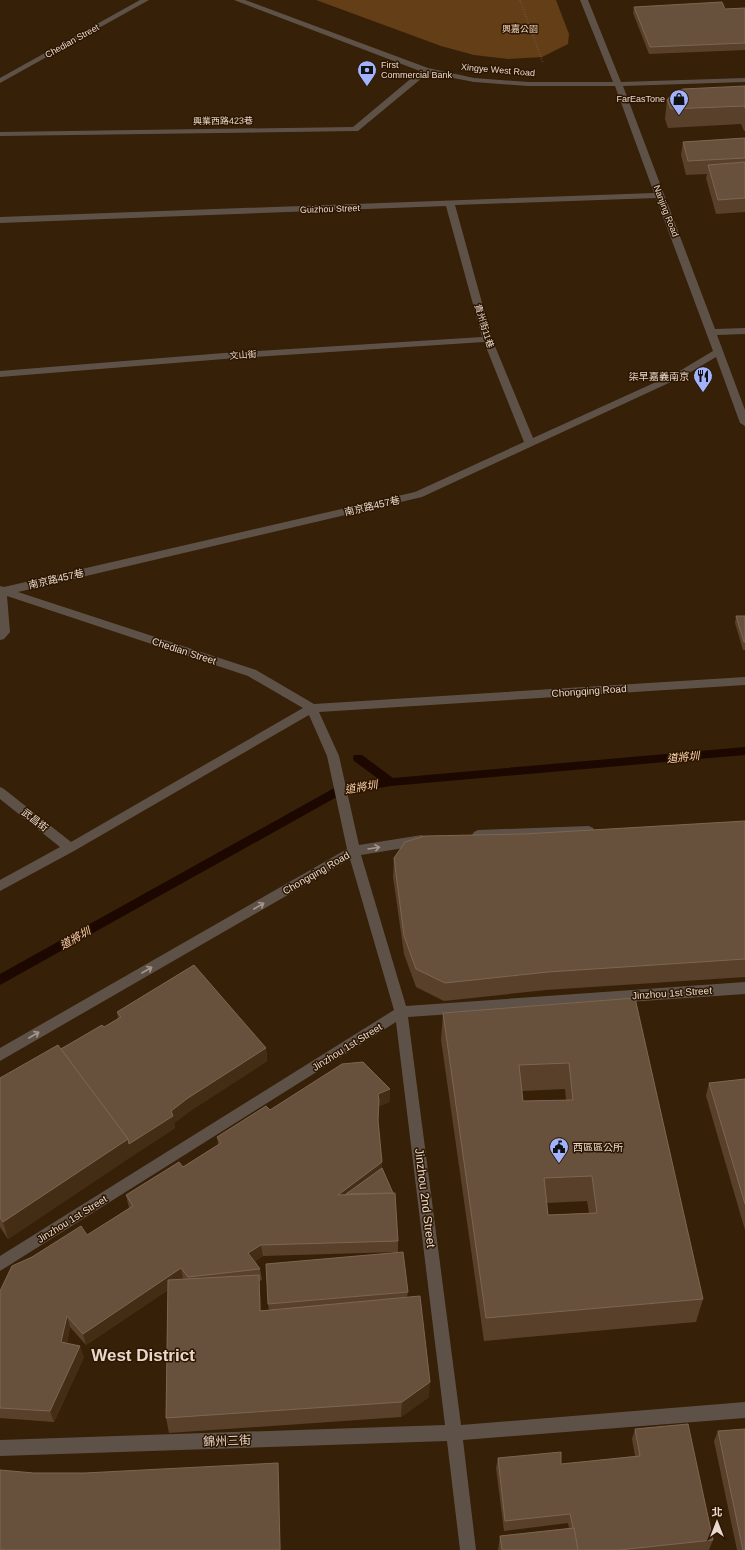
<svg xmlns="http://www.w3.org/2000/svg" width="745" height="1550" viewBox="0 0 745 1550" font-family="Arial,'Noto Sans TC',sans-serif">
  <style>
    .green { fill: #643e16 }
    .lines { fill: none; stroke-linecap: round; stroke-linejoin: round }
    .stream { fill: #1c0800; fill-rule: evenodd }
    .path { stroke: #75614d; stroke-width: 2; stroke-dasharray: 0.5 2; stroke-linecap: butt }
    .minor { fill: #5e5248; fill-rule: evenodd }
    .wall { fill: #58402a; fill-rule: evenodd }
    .shaded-wall { fill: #442d15 }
    .building { fill: #68513c; stroke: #7c6652; fill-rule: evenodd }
    .oneway { stroke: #a4968a }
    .labels { text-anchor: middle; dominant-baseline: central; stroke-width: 3; stroke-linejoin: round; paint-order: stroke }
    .far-park-label { font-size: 9px; fill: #f7dbc3; stroke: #2c1601 }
    .far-street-label { font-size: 9px; fill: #e9d9cc; stroke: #2c1601 }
    .far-poi-label { font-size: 9px; fill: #e9d9cc; stroke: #2c1601; text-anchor: start }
    .poi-label { font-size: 10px; fill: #e9d9cc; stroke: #2c1601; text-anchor: end }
    .street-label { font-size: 10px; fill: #e9d9cc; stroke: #2c1601 }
    .water-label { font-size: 11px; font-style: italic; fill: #f9d0ac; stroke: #2c1601 }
    .near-street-label { font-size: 12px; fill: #e9d9cc; stroke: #2c1601 }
    .near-district-label { font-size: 17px; font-weight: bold; fill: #e9d9cc; stroke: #2c1601 }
  </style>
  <rect width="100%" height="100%" fill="#362008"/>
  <path class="green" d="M316,0H556L569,34L568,44L542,57L508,59L474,55L441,46Z"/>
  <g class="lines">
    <path class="stream" d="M745,747V755L391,786L342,794L0,985V974L336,787L380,780L354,761L353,758L354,755H362L393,778Z"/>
    <path class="path" d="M520,0L543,63"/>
    <g class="minor">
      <path d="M140,0H149L0,83V78Z"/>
      <path d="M234,0H245L428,68L474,78L528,82H613L580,0H588L621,82L745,78V82L623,86L715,329L745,328V334L717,335L745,410V426L740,423L716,357L684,376L422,497L18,592L256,670L314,704L745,677V685L319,712L339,756L359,845L422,835L426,837L428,840L426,843L422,845L361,855L406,1006L745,982V994L408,1017L461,1425L745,1402V1418L463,1440L476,1550H460L447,1441L0,1456V1440L445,1425L396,1022L0,1271V1256L394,1010L350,859L0,1061V1048L347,849L327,756L309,715L74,851L0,891V880L60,847L0,799V787L4,789L71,842L303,708L248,676L7,596L10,632L4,639L0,640V586L4,587L415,492L524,442L484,342L224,359L0,377V371L224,353L482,337L446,206L0,223V217L654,193L615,86H528L474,82L428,73L358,131H355L0,136V132L353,127L420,71ZM656,198L713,351L678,372L533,438L492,339L455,205Z"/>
      <path d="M589,826L593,828L595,831L593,834L589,836L478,840L474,838L472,835L474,832L478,830Z"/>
    </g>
  </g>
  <g class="wall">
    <path d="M634,7L725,9L745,8V50L649,54L633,13Z"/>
    <path d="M745,86V131H744L741,124L668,128L665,119L667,100Z"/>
    <path d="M745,138V212L716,214L706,178L707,174L686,175L681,155L683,142Z"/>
    <path d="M736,616H745V650H743L735,623Z"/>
    <path d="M745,821V977L546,990L444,1001L416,987L404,954L393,877L394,858L524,834Z"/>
    <path d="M635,998L703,1299L696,1322L484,1341L441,1040L443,1013ZM565,1089L566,1100L523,1101L522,1091ZM587,1201L589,1213L548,1215L547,1203Z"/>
    <path d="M117,1012L266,1048L267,1061L190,1111L174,1123L175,1128L132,1156L8,1239L0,1227V1078L104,1027L118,1019Z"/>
    <path d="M745,1079V1230L706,1096L709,1083Z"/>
    <path d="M390,1102L379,1106L378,1125L382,1168L398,1241V1252L263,1256L255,1261L260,1269L262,1280L259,1281L260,1291L261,1310H269L268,1304L408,1292L407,1297L429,1397L401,1417L169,1433L166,1418L168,1290L86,1345L70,1327L67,1343L84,1357L54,1422L0,1418V1291L129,1208L126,1195L183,1167L218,1145L217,1137L270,1110Z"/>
    <path d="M635,1429L713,1540L709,1550H498L500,1536L569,1528L568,1523L504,1531L496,1468L498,1458L561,1464L635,1456L632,1439Z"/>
    <path d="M718,1431L745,1550H737L714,1441Z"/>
  </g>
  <g class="shaded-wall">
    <path d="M266,1048L267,1061L190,1111L174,1123L175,1128L132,1156L8,1239L3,1222L128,1139L171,1111L188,1098Z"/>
    <path d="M390,1089V1102L379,1106L378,1133V1094Z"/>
    <path d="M382,1162V1174L339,1201L338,1195Z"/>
    <path d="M261,1245L263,1256L249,1265L248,1253Z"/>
    <path d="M181,1268L183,1280L86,1345L83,1334Z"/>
    <path d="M259,1275L260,1291L262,1326L260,1311Z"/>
    <path d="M67,1316L70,1327L65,1353L61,1342Z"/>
    <path d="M80,1346L84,1357L54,1422L50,1411Z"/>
    <path d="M430,1382L429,1397L401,1417L402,1402Z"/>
    <path d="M278,1463L279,1473L281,1550H280Z"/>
  </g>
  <g class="building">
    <path d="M722,2L725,9L745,8V43L650,47L634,7Z"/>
    <path d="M745,86V108L744,106L671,109L667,100L673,93L683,89Z"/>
    <path d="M745,138V158L688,161L683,142Z"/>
    <path d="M745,162V198L718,200L708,165Z"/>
    <path d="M736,616H745V642H744Z"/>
    <path d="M745,821V959L548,972L445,983L416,969L404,936L394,858L405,842L425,836L524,834Z"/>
    <path d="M194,965L266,1048L188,1098L171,1111L173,1116L129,1144L128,1139L61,1049L102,1025L104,1027L121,1017L117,1012Z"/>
    <path d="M635,998L703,1299L486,1318L443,1013ZM569,1063L573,1100L523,1101L519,1065ZM592,1176L597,1213L548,1215L544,1178Z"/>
    <path d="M58,1045L128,1139L3,1222L0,1218V1078Z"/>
    <path d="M363,1062L390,1089L378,1094L379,1100L378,1120L382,1162L338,1195L395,1193L398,1241L261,1245L248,1253L260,1269L188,1277L181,1268L83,1334L67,1316L61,1342L80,1346L50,1411L0,1408V1291L12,1266L32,1257L81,1226L87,1235L133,1206L126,1195L179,1162L183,1167L221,1143L217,1137L266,1106L270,1110L342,1064Z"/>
    <path d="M745,1079V1204L709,1083Z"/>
    <path d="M382,1168L393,1193L346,1194Z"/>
    <path d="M403,1252L408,1292L268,1304L266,1264Z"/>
    <path d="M259,1275L260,1311L420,1296L430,1382L402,1402L166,1418L168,1280Z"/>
    <path d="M688,1424L713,1540L619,1550H578L574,1528H573L570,1514L505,1521L498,1458L561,1452V1464L640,1456L635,1429Z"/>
    <path d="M745,1429V1550H743L718,1431Z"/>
    <path d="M278,1463L280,1550H0V1470L34,1473H85Z"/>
    <path d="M574,1528L578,1550H502L500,1536Z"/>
  </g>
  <defs><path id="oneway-shaft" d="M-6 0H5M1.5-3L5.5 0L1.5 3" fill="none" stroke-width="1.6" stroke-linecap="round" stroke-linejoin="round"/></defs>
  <g class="oneway">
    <use href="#oneway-shaft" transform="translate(374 848) rotate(-9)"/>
    <use href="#oneway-shaft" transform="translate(259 906) rotate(-30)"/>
    <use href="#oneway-shaft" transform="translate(147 970) rotate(-30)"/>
    <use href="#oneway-shaft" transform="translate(34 1035) rotate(-30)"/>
  </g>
  <defs>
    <g id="bank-pin" transform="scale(1)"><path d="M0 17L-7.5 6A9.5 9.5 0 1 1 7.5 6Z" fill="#a1b3fd" stroke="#2c1601"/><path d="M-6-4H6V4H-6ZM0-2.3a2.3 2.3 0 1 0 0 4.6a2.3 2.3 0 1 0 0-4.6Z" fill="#111"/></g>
    <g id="shop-pin" transform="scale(1)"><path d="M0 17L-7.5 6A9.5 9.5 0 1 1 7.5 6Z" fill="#a1b3fd" stroke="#2c1601"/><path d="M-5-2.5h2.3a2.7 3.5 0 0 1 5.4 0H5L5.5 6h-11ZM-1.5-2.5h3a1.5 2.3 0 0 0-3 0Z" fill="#111"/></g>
    <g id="restaurant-pin" transform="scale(1)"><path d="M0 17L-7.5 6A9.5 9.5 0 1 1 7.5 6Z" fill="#a1b3fd" stroke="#2c1601"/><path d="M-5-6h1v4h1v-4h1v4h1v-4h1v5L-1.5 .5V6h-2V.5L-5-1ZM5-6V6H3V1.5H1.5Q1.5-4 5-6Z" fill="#111"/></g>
    <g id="civic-pin" transform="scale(1)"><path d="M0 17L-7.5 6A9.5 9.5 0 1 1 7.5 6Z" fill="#a1b3fd" stroke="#2c1601"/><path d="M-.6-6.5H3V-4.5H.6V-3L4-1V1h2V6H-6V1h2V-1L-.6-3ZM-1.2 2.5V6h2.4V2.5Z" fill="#111"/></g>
  </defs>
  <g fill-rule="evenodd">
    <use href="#bank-pin" x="367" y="70"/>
    <use href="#shop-pin" x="679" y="99"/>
    <use href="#restaurant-pin" x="703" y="376"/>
    <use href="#civic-pin" x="559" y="1147"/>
  </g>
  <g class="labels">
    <g class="far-park-label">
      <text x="520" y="29">興嘉公園</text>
    </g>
    <g class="far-street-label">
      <text transform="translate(72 41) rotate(-29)">Chedian Street</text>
      <text transform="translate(498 70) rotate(5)">Xingye West Road</text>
      <text transform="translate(223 121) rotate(-1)">興業西路423巷</text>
      <text transform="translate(330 209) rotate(-2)">Guizhou Street</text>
      <text transform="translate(666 211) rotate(69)">Nanjing Road</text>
      <text transform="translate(484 326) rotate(73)">貴州街11巷</text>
      <text transform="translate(243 355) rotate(-4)">文山街</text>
    </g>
    <g class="far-poi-label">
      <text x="381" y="65">First<tspan x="381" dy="10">Commercial Bank</tspan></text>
      <text x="665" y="99" text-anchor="end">FarEasTone</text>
    </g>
    <g class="poi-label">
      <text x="689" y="376">柒早嘉義南京</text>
      <text x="573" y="1147" text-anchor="start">西區區公所</text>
    </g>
    <g class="street-label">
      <text transform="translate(372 506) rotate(-13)">南京路457巷</text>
      <text transform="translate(56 579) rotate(-13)">南京路457巷</text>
      <text transform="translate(184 651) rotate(18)">Chedian Street</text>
      <text transform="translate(589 691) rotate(-4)">Chongqing Road</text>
      <text transform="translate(35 820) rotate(38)">武昌街</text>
      <text transform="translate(316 873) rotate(-30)">Chongqing Road</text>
      <text transform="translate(672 993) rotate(-4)">Jinzhou 1st Street</text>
      <text transform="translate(347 1047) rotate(-32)">Jinzhou 1st Street</text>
      <text transform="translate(72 1219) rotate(-32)">Jinzhou 1st Street</text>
    </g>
    <g class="water-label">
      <text transform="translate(683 757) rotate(-5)">道將圳</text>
      <text transform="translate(361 787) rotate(-9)">道將圳</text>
      <text transform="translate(75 938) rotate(-29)">道將圳</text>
    </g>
    <g class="near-street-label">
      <text transform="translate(425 1198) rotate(83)">Jinzhou 2nd Street</text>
      <text transform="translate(227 1441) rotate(-2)">錦州三街</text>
    </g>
    <g class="near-district-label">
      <text x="143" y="1355">West District</text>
    </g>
  </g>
  <g transform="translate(717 1522)" stroke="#2c1601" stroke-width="3" paint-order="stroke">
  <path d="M0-3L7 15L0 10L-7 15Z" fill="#e9d9cc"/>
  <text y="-6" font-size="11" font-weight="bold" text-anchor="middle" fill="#e9d9cc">北</text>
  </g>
</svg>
